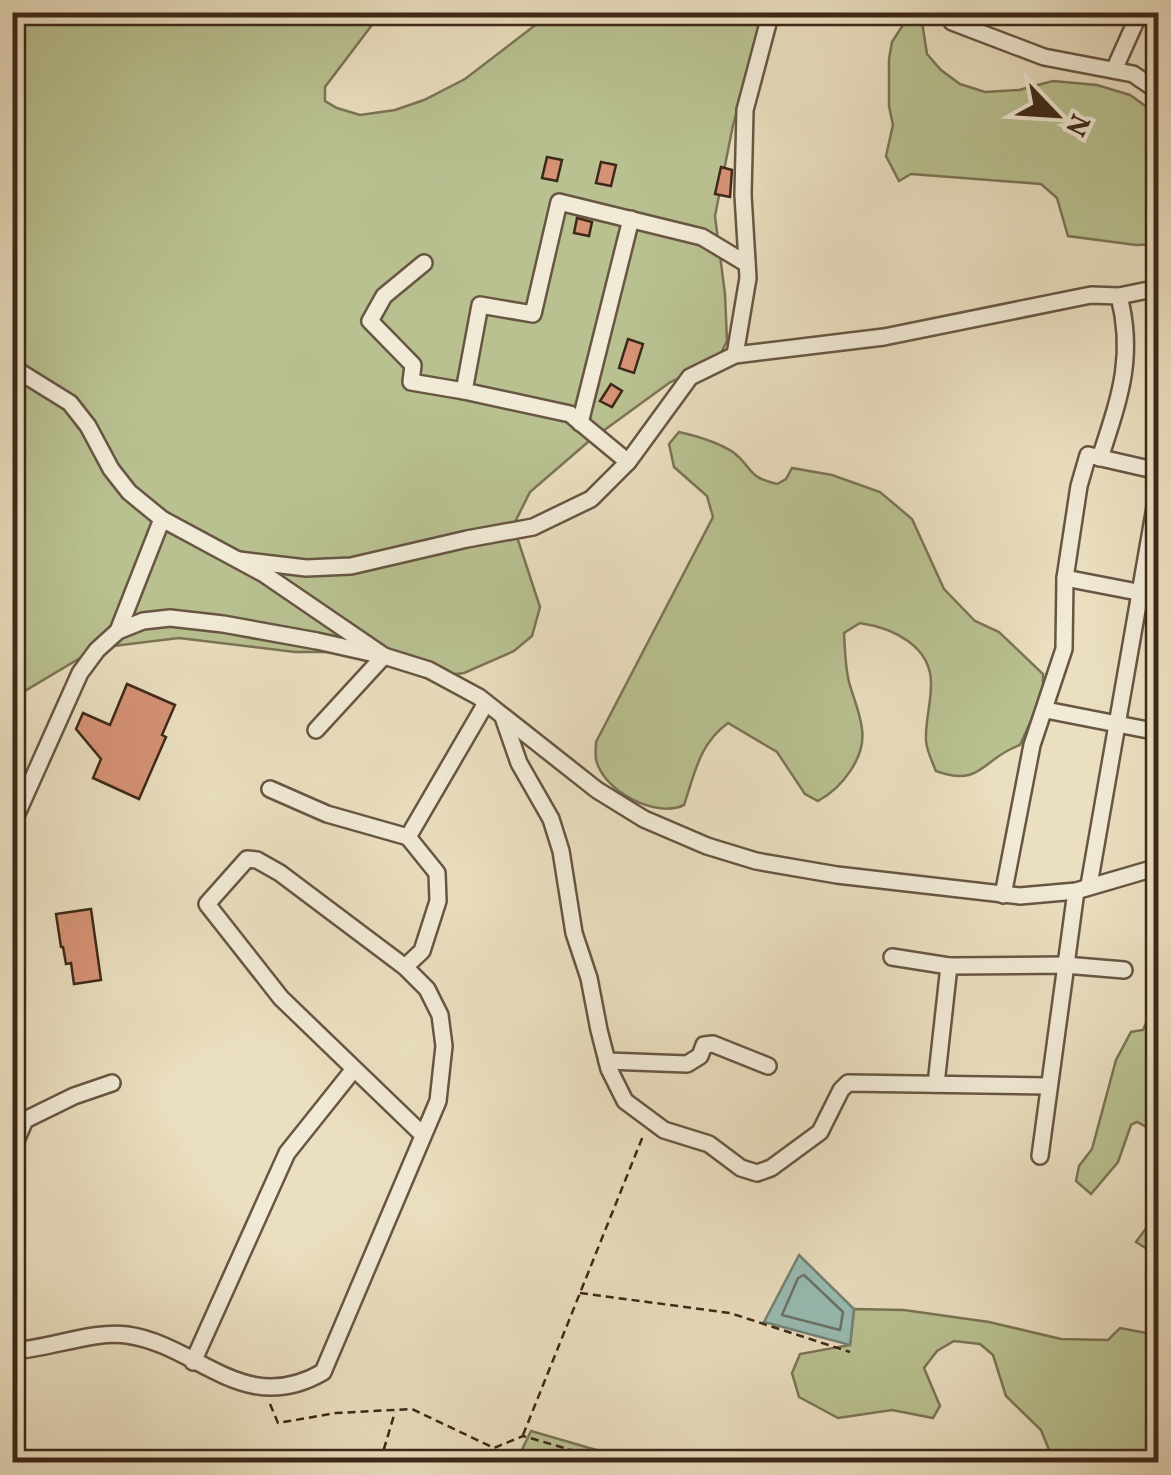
<svg xmlns="http://www.w3.org/2000/svg" width="1171" height="1475" viewBox="0 0 1171 1475" font-family="Vollkorn,serif">
  <style>
    .green { fill: #b9c191; stroke: #7b7455; stroke-width: 2.5 }
    .water { fill: #98bcb3; stroke: #748175; stroke-width: 2.5 }
    .lines { fill: none; stroke-linecap: round; stroke-linejoin: round }
    .shore { stroke: #6a7266; stroke-width: 2.5 }
    .building { fill: #d69275; stroke: #3d2819; stroke-width: 2.5 }
    .minor-casing { stroke: #685643; stroke-width: 20 }
    .path { stroke: #3d2819; stroke-width: 2.5; stroke-dasharray: 8 5; stroke-linecap: butt }
    .minor { stroke: #f1ead6; stroke-width: 15 }
  </style>
  <rect width="100%" height="100%" fill="#eadfc0"/>
  <filter id="stains"><feTurbulence type="fractalNoise" baseFrequency=".002" numOctaves="4"/><feColorMatrix values="0 0 0 0 .2 0 0 0 0 .09 0 0 0 0 .02 0 0 0 .5 -.17"/></filter>
  <radialGradient id="worn" r=".72"><stop offset=".6" stop-color="#630" stop-opacity="0"/><stop offset="1" stop-color="#630" stop-opacity=".3"/></radialGradient>
  <g class="green">
    <path d="M12,13H381L325,87V101L337,108L360,115L395,110L424,100L465,79L551,13H767L733,125L715,216L725,294L727,341L719,357L669,383L588,442L530,492L516,520V534L540,607L532,636L514,651L464,673L426,678L358,652H295L179,638L97,648L13,698Z"/>
    <path d="M908,17L922,22L927,54L941,70L960,84L985,92L1019,90L1053,81L1097,85L1130,95L1158,115V244L1136,245L1068,236L1057,198L1041,184L911,174L899,181L886,156L893,125L889,106V59L892,42Z"/>
    <path d="M679,432C697,436 717,442 733,452C753,467 746,477 777,484L786,479L792,468L832,475L880,492L912,519L944,589L975,621L999,632L1043,674V694L1020,745C982,758 982,788 936,771C932,762 927,751 926,741C925,722 931,704 931,685C932,646 893,628 860,623L844,633C845,649 845,666 849,682C853,697 860,712 862,729C866,757 842,788 818,801L805,794L777,752L728,723C699,744 695,773 684,805C655,819 602,790 596,759C595,753 596,747 596,742L713,517L707,496L674,467L669,444Z"/>
    <path d="M1158,996V1133L1137,1122L1131,1125L1118,1162L1091,1194L1076,1181L1079,1166L1092,1149L1116,1060L1131,1032L1143,1030Z"/>
    <path d="M1158,1212V1285L1146,1280L1147,1249L1136,1242Z"/>
    <path d="M854,1309L904,1310L989,1322L1061,1339L1108,1340L1120,1328L1158,1335V1462H1054L1041,1430L1006,1396L993,1355L980,1344L954,1341L937,1351L924,1368L940,1406L933,1418L892,1410L838,1418L799,1397L792,1373L800,1354L850,1345Z"/>
    <path d="M531,1431L610,1454L621,1462H516Z"/>
  </g>
  <path class="water" d="M799,1255L854,1309L850,1345L764,1322Z"/>
  <g class="lines">
    <path class="shore" d="M804,1275L843,1312L840,1330L782,1315L798,1278Z"/>
  </g>
  <g class="building">
    <path d="M547,157L562,160L557,181L542,178Z"/>
    <path d="M601,162L616,165L611,186L596,183Z"/>
    <path d="M721,167L732,170L730,197L715,194Z"/>
    <path d="M577,218L592,222L589,236L574,233Z"/>
    <path d="M628,339L643,344L634,373L619,368Z"/>
    <path d="M611,384L622,391L612,407L600,401Z"/>
    <path d="M127,684L175,705L162,735L166,737L139,799L93,778L101,759L76,729L83,713L110,725Z"/>
    <path d="M91,909L101,980L74,984L71,963L66,964L63,947H61L56,914Z"/>
  </g>
  <g class="lines">
    <g class="minor-casing">
      <g id="minor">
        <path d="M956,12L952,22L1044,57L1133,74L1158,91"/>
        <path d="M1114,70L1140,12"/>
        <path d="M424,263L384,296L370,321L413,365L411,382L464,391"/>
        <path d="M735,355L748,278L743,195L745,110L771,12"/>
        <path d="M12,367L70,403L88,426L111,469L129,492L162,519L264,574L384,656L316,730"/>
        <path d="M580,423L631,219"/>
        <path d="M1100,458C1119,399 1135,358 1119,296"/>
        <path d="M628,462L570,414L464,391L480,305L533,314L559,202L702,237L747,264"/>
        <path d="M239,560L306,568L351,566L467,539L533,527L591,499L628,462L690,377L735,355L884,337L1091,295L1119,296L1158,288"/>
        <path d="M1065,578L1158,596"/>
        <path d="M118,631L162,519"/>
        <path d="M1046,710L1158,732"/>
        <path d="M503,717L519,763L551,819L561,851L574,933L589,978L599,1030L609,1069L625,1101L664,1130L709,1144L741,1168L757,1173L771,1168L820,1132L841,1090L848,1083L1048,1086"/>
        <path d="M270,789L327,814L408,837L486,703"/>
        <path d="M12,825L80,673L97,650L118,631L143,621L170,618L223,624L317,641L384,656L429,670L479,697L597,790L644,819L707,846L756,861L837,875L1020,896L1076,891L1158,867"/>
        <path d="M1089,885L1158,490"/>
        <path d="M1003,895L1032,745L1064,649L1065,578L1079,486L1088,455L1158,471"/>
        <path d="M892,957L949,966"/>
        <path d="M405,967L422,951L438,901L437,873L408,837"/>
        <path d="M607,1061L687,1064L700,1056L704,1045L713,1044L768,1066"/>
        <path d="M936,1084L949,966L1065,965L1124,970"/>
        <path d="M12,1150L25,1120L74,1096L112,1083"/>
        <path d="M1040,1156L1076,891"/>
        <path d="M12,1351C49,1349 94,1330 127,1335C198,1345 244,1418 323,1372L438,1101L444,1046L440,1015L427,989L405,967L280,873L257,860L247,859L207,904L281,998L423,1135"/>
        <path d="M193,1362L287,1153L354,1069"/>
      </g>
    </g>
    <g class="path">
      <path d="M580,1293L730,1313L850,1352"/>
      <path d="M270,1404L278,1423L336,1413L412,1409L494,1448L523,1436L613,1462"/>
      <path d="M523,1435L643,1136"/>
      <path d="M380,1462L395,1412"/>
    </g>
    <use href="#minor" class="minor"/>
  </g>
  <rect width="1171" height="1475" fill="none" stroke="#eadfc0" stroke-width="50"/>
  <rect x="15" y="15" width="1141" height="1445" fill="none" stroke="#3d2819" stroke-width="5"/>
  <rect x="25" y="25" width="1121" height="1425" fill="none" stroke="#3d2819" stroke-width="2.5"/>
  <g transform="translate(1056 115) rotate(115)" stroke="#f1ead6" stroke-width="8" paint-order="stroke">
  <path d="M0-8L18 38L0 25L-18 38Z" fill="#3d2819"/>
  <text y="-15" font-size="28" font-weight="bold" text-anchor="middle" fill="#3d2819">N</text>
  </g>
  <rect width="100%" height="100%" filter="url(#stains)"/>
  <rect width="100%" height="100%" fill="url(#worn)"/>
</svg>
